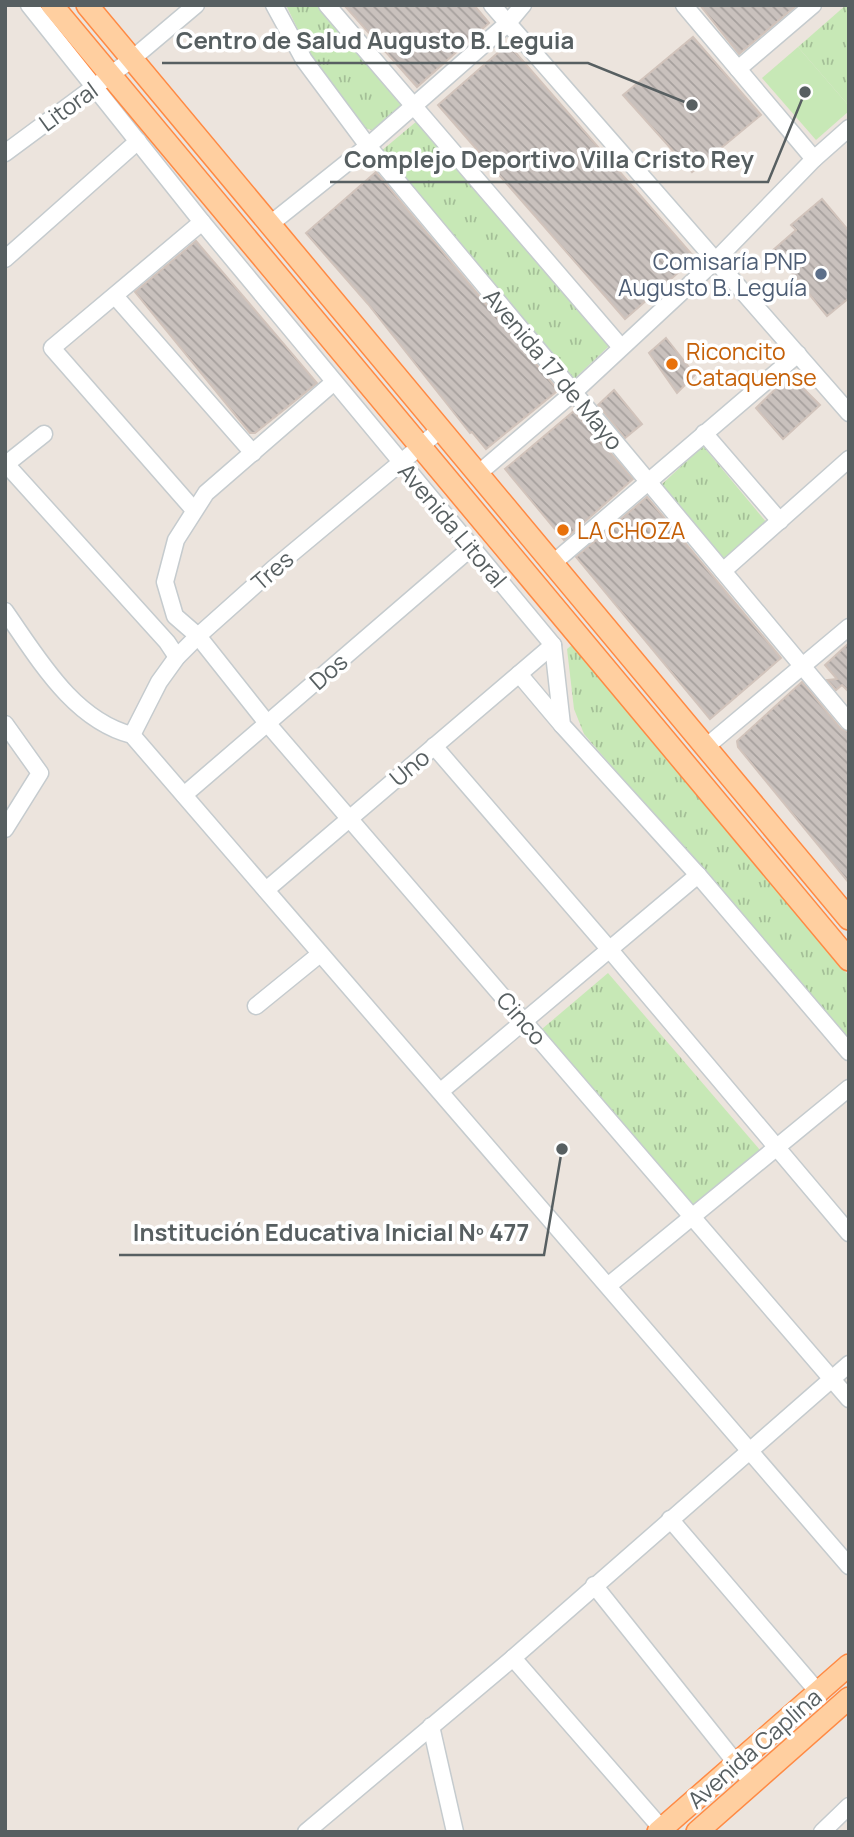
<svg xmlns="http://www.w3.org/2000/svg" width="854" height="1837" viewBox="0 0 854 1837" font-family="Manrope,sans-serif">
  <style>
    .park { fill: url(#park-tufts) }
    .garden { fill: #c7e8b6 }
    .building { fill: url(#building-back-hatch); stroke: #d1c3bb; stroke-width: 2 }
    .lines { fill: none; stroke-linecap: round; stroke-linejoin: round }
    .minor-casing { stroke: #c5cbce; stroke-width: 19 }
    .major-casing { stroke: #ff8a44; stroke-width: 24 }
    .minor { stroke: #fff; stroke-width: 16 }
    .major { stroke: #ffcfa0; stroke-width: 21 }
    .service-dot { fill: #5c6f8a; stroke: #fff; stroke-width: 2.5 }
    .food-dot { fill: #e8710a; stroke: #fff; stroke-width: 2.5 }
    .labels { text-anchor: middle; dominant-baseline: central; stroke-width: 7; stroke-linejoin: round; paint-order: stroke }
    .street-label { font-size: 23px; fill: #575f61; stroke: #fff }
    .service-label { font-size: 23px; fill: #4e5e75; stroke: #fff; text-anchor: end }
    .food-label { font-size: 23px; fill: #c56008; stroke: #fff; text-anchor: start }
    .leader { fill: none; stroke: #575f61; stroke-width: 2.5 }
    .callout-dot { fill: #575f61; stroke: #fff; stroke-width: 2.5 }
    .callout-label { font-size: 24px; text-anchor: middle; font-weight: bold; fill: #575f61; stroke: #fff; stroke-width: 7; stroke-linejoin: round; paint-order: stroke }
  </style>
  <defs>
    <pattern id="park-tufts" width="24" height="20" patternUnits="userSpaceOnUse" patternTransform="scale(1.75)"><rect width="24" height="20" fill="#c7e8b6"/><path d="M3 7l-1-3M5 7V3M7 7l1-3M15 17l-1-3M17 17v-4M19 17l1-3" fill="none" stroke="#a4bf97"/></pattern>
    <pattern id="building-back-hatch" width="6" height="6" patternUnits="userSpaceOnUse" patternTransform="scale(1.75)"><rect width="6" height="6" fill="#c9c1bd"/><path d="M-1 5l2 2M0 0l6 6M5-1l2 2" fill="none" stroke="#a6a09d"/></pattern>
  </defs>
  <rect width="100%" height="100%" fill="#ece4dd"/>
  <g class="park">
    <path d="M286,5H317L404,103L373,130L367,129L318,71Z"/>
    <path d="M846,5H849V106L798,47Z"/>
    <path d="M417,121L609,346L572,381L380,152Z"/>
    <path d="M703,446L767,523L723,562L660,486Z"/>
    <path d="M572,645L849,976V1042L584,734L574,709L567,649Z"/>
    <path d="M608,973L760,1150L691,1207L542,1029Z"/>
  </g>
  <path class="garden" d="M798,47L849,106V111L816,140L762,78Z"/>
  <g class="building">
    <path d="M344,5H474L489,23L417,87Z"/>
    <path d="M700,5H797L739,54Z"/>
    <path d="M693,37L761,115L692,172L623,95Z"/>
    <path d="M508,44L695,258L625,319L438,105Z"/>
    <path d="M376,172L557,389L556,392L486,449L472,432L470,433L368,304L306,233Z"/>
    <path d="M822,199L849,231V298L827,316L773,250L796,230L791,225Z"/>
    <path d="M196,241L317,383L255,433H250L135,292Z"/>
    <path d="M666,338L695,375L677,393L649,353Z"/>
    <path d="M790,375L820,405L783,439L756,408Z"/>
    <path d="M614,390L642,424L625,438L598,405Z"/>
    <path d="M574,411L633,479L564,540L505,469Z"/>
    <path d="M647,497L781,658L710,719L576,557Z"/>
    <path d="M849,643V692L842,685L836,690L827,680L837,679L825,665Z"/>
    <path d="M802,682L841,729L849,732V883L738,747L737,741Z"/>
  </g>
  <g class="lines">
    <g class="minor-casing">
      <g id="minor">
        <path d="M29,5L202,222L553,645L562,725L698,875L849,1052"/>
        <path d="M274,5L304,60L368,146L849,722"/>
        <path d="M327,5L620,346"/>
        <path d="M492,5L849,413"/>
        <path d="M684,5L814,159"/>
        <path d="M738,69L813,5"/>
        <path d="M5,153L132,59L196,5"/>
        <path d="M269,225L368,146L508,23L523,5"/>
        <path d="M5,259L138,141"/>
        <path d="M115,296L253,453"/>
        <path d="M334,382L206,493L176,540L165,582L175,616L198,636L267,723L849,1399"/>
        <path d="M704,433L780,521"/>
        <path d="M6,464L167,642L177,657"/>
        <path d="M5,465L44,434"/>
        <path d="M479,473L574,392L716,260L814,159L849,128"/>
        <path d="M194,510L52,348L202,222"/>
        <path d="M552,564L798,354"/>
        <path d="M723,571L849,459"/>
        <path d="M5,611C38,658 73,720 132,735L849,1566"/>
        <path d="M519,674L562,725"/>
        <path d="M5,724L40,773L5,829"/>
        <path d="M132,735L159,682L177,657L198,636L273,569L441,429"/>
        <path d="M434,746L610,950L849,1233"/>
        <path d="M707,746L849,627"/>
        <path d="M184,795L472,547"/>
        <path d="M266,890L553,645"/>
        <path d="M256,1006L320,954"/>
        <path d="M441,1091L698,875"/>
        <path d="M609,1285L849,1088"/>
        <path d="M670,1519L818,1692"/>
        <path d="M594,1585L752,1783"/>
        <path d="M513,1658L662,1829"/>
        <path d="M431,1726L455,1832"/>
        <path d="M306,1832L513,1658L849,1364"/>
        <path d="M822,1832L849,1806"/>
      </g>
    </g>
    <g class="major-casing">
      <g id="major">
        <path d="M52,5L849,960"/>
        <path d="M87,5L849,919"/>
        <path d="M658,1832L849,1665"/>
        <path d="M697,1832L849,1698"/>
      </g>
    </g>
    <use href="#minor" class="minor"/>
    <use href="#major" class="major"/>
  </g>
  <circle class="service-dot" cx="821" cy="274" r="7"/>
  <g class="food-dot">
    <circle cx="672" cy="364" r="7"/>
    <circle cx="563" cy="530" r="7"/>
  </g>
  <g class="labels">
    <g class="street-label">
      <text transform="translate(68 106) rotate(-36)">Litoral</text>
      <text transform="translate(554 369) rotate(50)">Avenida 17 de Mayo</text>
      <text transform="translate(453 525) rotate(50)">Avenida Litoral</text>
      <text transform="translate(272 570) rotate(-41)">Tres</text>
      <text transform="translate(328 671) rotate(-41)">Dos</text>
      <text transform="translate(409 767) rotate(-40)">Uno</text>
      <text transform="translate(522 1018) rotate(49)">Cinco</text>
      <text transform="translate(754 1748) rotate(-41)">Avenida Caplina</text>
    </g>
    <g class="service-label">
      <text x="807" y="261">Comisaría PNP<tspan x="807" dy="26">Augusto B. Leguía</tspan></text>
    </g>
    <g class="food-label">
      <text x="686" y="351">Riconcito<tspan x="686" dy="26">Cataquense</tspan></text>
      <text x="577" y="530">LA CHOZA</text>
    </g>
  </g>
  <path class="leader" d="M692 105L588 63H162M805 92L768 182H330M562 1149L544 1255H119"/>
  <g class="callout-dot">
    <circle cx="692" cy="105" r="7"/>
    <circle cx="805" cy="92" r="7"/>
    <circle cx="562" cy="1149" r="7"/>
  </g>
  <g class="callout-label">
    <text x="375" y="49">Centro de Salud Augusto B. Leguia</text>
    <text x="549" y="168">Complejo Deportivo Villa Cristo Rey</text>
    <text x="331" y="1241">Institución Educativa Inicial Nº 477</text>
  </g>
  <rect width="854" height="1837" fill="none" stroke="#575f61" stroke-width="14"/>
</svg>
